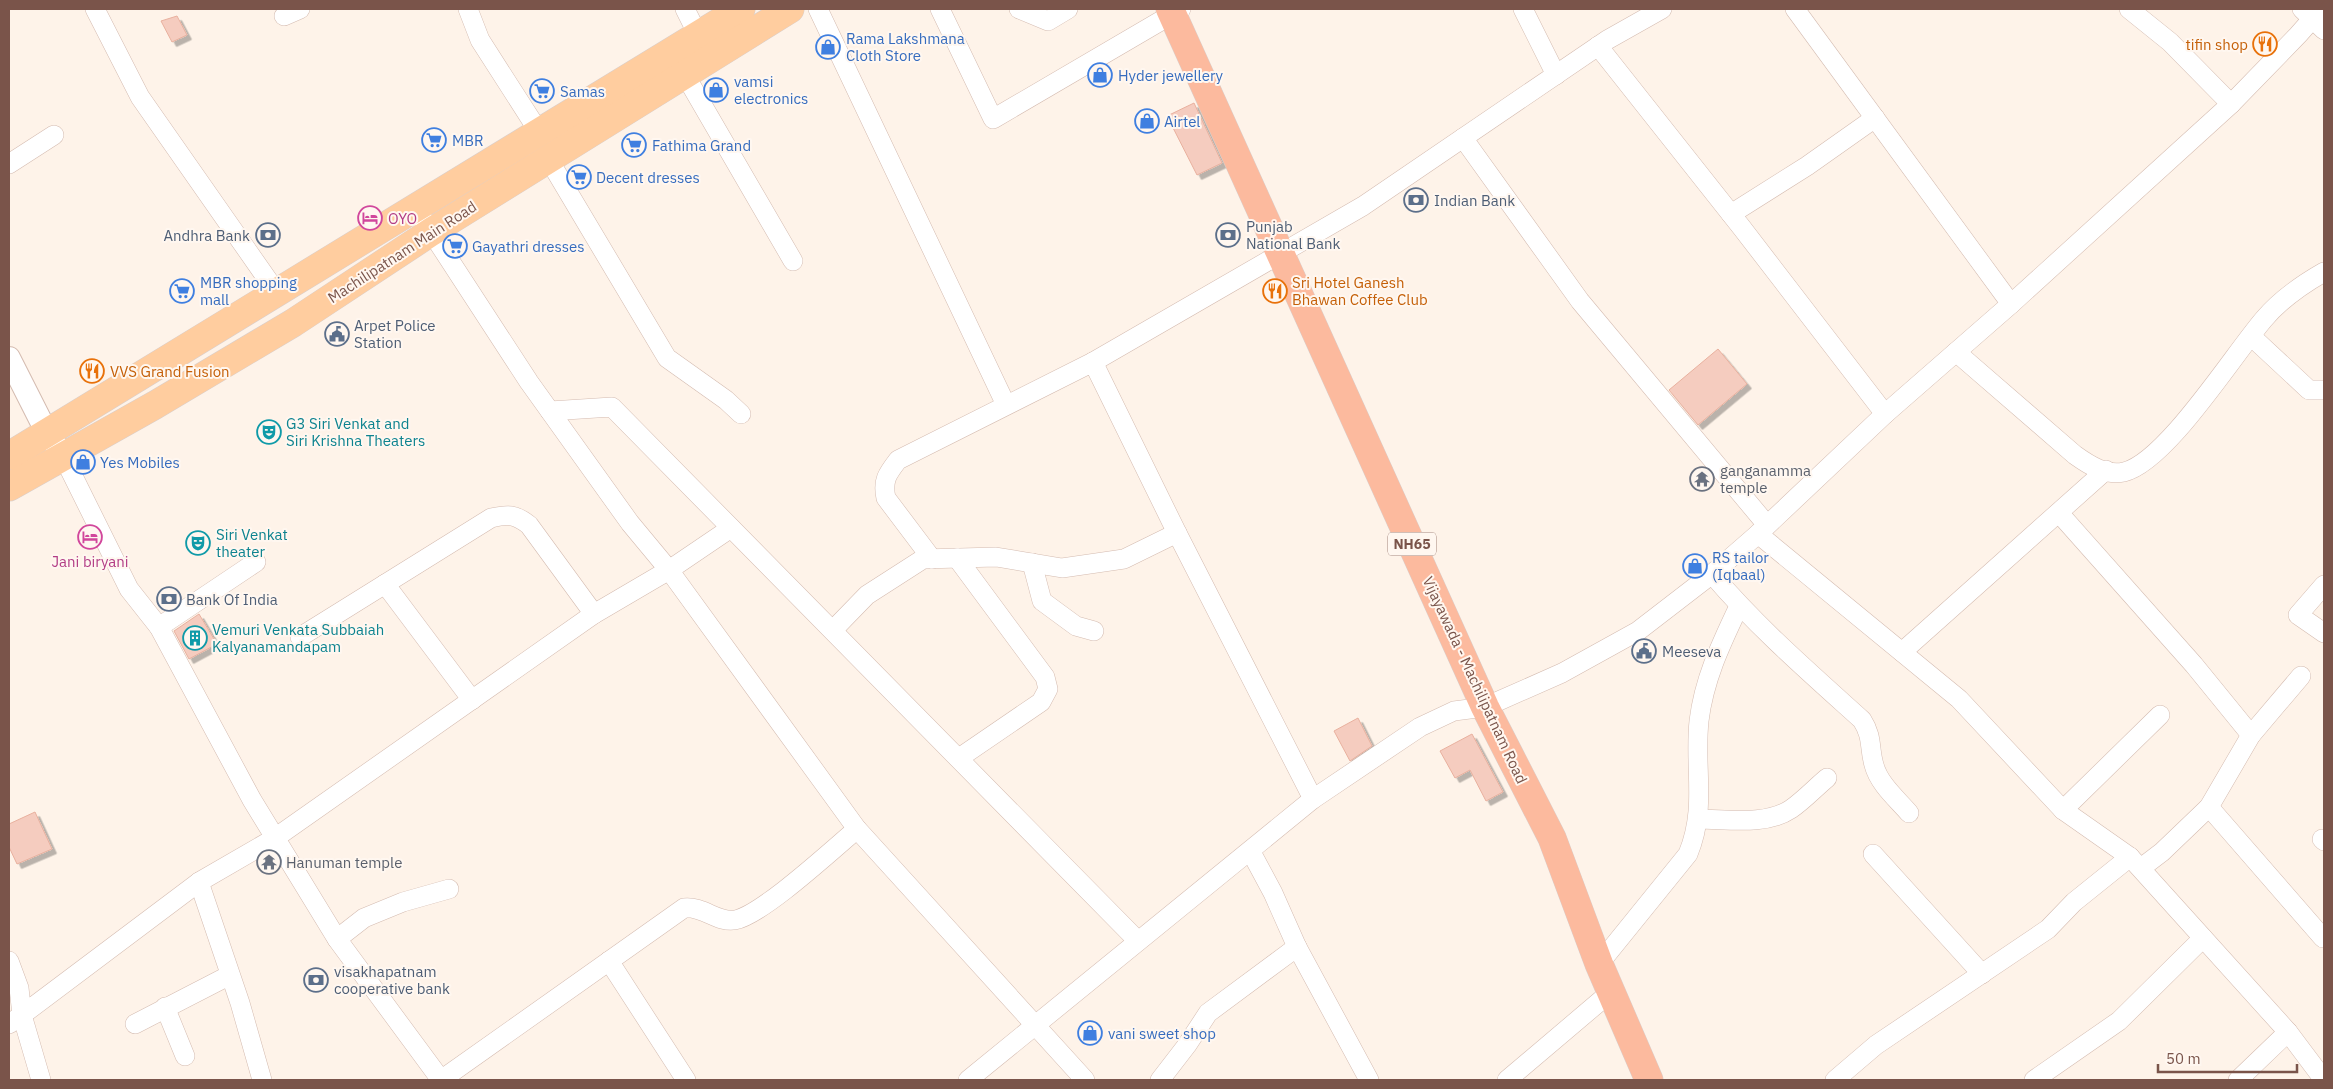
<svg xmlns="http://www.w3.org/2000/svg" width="2333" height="1089" viewBox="0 0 2333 1089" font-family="'IBM Plex Sans',sans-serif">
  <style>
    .building { fill: #f5ccbf; stroke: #e8b09e; filter: url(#shadow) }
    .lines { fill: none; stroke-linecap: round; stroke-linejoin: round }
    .minor-casing { stroke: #d4bbb0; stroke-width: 20 }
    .tertiary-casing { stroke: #d4bbb0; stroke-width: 24 }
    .primary-casing { stroke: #dacfcc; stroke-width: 29 }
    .trunk-casing { stroke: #dacfcc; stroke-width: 29 }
    .minor { stroke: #fff; stroke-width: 19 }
    .tertiary { stroke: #fff; stroke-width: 22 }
    .primary { stroke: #ffcd9f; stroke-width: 28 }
    .trunk { stroke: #fcba9e; stroke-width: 28 }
    .labels { text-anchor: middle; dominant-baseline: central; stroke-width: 4; stroke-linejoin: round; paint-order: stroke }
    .shield { fill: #fff7f0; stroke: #a2857c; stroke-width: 1 }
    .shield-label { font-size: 14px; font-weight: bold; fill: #7a544a }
    .shop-label { font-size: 15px; fill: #366cbe; stroke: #fff7f0; text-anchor: start }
    .food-label { font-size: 15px; fill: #c56008; stroke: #fff7f0; text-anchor: start }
    .service-label { font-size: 15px; fill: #4e5e75; stroke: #fff7f0; text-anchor: start }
    .hotel-label { font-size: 15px; fill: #b23c85; stroke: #fff7f0; text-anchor: start }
    .street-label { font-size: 15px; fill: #7a544a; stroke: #fff7f0 }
    .culture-label { font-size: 15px; fill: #0d838f; stroke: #fff7f0; text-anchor: start }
    .worship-label { font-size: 15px; fill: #5b616d; stroke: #fff7f0; text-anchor: start }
  </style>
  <defs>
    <filter id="shadow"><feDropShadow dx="4.5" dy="4.5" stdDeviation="0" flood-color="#0004"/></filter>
  </defs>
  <rect width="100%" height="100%" fill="#fef3e9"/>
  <g class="building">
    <path d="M177,16L187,35L172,42L161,21Z"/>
    <path d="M1194,103L1222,163L1197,175L1167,116Z"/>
    <path d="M1718,349L1747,384L1698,425L1669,390Z"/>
    <path d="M199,614L217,644L189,659L174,631Z"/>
    <path d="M1358,718L1372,746L1350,761L1334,731Z"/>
    <path d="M1472,734L1503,792L1486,801L1470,770L1455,778L1440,751Z"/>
    <path d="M35,812L52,849L17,864L9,847V824Z"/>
  </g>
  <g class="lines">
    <g class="minor-casing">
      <g id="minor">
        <path d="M95,9L140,97L277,293"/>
        <path d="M468,9L480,40L539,132"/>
        <path d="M685,9L698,35"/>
        <path d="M818,9L1006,405"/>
        <path d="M940,9L993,119L1181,9"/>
        <path d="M1019,9L1048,21L1068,9"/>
        <path d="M1523,9L1556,75"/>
        <path d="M1795,9L2011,304"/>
        <path d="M2129,9L2170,42L2231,104"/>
        <path d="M2302,9L2324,30"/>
        <path d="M284,16L300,9"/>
        <path d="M1598,46L1742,228L1885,414"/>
        <path d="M685,75L793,261"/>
        <path d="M1463,138L1580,301L1767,525"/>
        <path d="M549,160L667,358L726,400L741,414"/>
        <path d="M9,164L54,135"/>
        <path d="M415,207L529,382L630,523L669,570L857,829L1085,1080"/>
        <path d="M1731,214L1807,166L1875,118"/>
        <path d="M2251,336L2309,390H2324"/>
        <path d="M1956,352L2075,455C2089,465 2106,476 2124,472C2166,462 2233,355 2264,319C2280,300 2303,284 2324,272"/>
        <path d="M1093,362L1363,206L1607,40L1662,9"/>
        <path d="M550,411L612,407L1138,941"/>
        <path d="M63,456L129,589L159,627L252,800L337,939L441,1080"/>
        <path d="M2059,513L2194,665L2251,735"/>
        <path d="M1758,534L1959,699L2063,810L2130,857L2288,1032L2324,1080"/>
        <path d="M957,558L1045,677L1048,689L1041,702L959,758"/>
        <path d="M932,559L886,498C882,480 888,473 898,460L1093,362L1177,533L1313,799"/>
        <path d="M1032,563L1042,601L1076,626L1094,631"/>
        <path d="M1712,574C1757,627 1810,673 1862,720C1873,737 1869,748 1874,765C1879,784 1897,799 1909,813"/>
        <path d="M385,584L472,700"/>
        <path d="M2324,585L2298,615L2324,633"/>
        <path d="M159,627L256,562"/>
        <path d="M833,630L867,595L923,559L996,557L1062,568L1124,559L1177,533"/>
        <path d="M300,637L491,518C508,514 515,514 529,525L594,614"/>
        <path d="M1902,652L2106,470"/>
        <path d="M2209,807L2323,938"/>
        <path d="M2063,810L2160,715"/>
        <path d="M1698,819C1727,819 1766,826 1791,809C1804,800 1815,788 1827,778"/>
        <path d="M2322,839L2324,841"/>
        <path d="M1251,852L1273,893L1297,947L1369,1080"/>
        <path d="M1873,854L1982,974"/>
        <path d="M2141,868L2162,852L2209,807L2251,735L2301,676"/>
        <path d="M199,882L240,1003L262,1080"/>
        <path d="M337,939L364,918L403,902L449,889"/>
        <path d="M9,961L19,988L22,1015L199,882L275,838L594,614L669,570L731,528"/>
        <path d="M609,961L686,1080"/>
        <path d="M1599,964L1688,854C1707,808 1694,768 1699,721C1704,679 1721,644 1739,606"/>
        <path d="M165,1007L185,1056"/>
        <path d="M9,1024L22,1015L41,1080"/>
        <path d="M135,1024L230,975"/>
        <path d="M441,1080L684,908C704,906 717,923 735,920C762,915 832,850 857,829"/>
        <path d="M968,1080L1313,799L1420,727L1454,711L1485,707L1562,673L1638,631L1712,574L1758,534L1885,414L2011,304L2231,104L2298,35L2321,9"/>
        <path d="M1160,1080L1187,1045L1208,1013L1297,947"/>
        <path d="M1507,1080L1612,991"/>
        <path d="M1835,1080L1876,1045L2048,929L2074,902L2130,857"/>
        <path d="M2034,1080L2119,1021L2203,938"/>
        <path d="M2238,1080L2288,1032"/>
      </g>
    </g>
    <g class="tertiary-casing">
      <path id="tertiary" d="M9,358L47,433L57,447"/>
    </g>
    <g class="primary-casing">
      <g id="primary">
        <path d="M9,456L741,9"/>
        <path d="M9,487L155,405L293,323L431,232L790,9"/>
      </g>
    </g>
    <g class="trunk-casing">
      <path id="trunk" d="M1170,9L1485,707L1552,838L1599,964L1649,1080"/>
    </g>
    <use href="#minor" class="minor"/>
    <use href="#tertiary" class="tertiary"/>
    <use href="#primary" class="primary"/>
    <use href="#trunk" class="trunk"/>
  </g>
  <defs>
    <g id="restaurant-ring" transform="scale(1.25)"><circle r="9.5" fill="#fff7f0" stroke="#e8710a" stroke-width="1.5"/><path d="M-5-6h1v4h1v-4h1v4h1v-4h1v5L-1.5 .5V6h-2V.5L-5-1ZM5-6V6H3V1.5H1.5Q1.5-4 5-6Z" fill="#e8710a"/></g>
    <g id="shop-ring" transform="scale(1.25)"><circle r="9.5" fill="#fff7f0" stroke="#3f7fe0" stroke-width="1.5"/><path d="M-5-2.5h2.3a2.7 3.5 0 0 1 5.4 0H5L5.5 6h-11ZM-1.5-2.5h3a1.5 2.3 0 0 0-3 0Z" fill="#3f7fe0"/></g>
    <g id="supermarket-ring" transform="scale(1.25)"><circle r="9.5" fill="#fff7f0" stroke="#3f7fe0" stroke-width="1.5"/><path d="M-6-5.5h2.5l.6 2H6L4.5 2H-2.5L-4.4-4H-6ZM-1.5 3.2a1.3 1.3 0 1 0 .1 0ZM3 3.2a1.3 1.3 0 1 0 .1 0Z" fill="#3f7fe0"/></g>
    <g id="bank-ring" transform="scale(1.25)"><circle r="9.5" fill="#fff7f0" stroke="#5c6f8a" stroke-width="1.5"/><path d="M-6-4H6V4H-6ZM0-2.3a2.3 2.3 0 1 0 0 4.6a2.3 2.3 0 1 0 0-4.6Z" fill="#5c6f8a"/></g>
    <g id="hotel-ring" transform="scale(1.25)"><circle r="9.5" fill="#fff7f0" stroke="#d1479c" stroke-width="1.5"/><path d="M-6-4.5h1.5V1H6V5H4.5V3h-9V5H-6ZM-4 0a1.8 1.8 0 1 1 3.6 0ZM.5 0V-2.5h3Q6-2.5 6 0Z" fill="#d1479c"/></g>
    <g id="civic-ring" transform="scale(1.25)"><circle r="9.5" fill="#fff7f0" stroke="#5c6f8a" stroke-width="1.5"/><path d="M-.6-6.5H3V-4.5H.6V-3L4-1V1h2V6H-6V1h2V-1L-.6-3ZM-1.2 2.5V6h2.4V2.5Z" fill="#5c6f8a"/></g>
    <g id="theatre-ring" transform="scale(1.25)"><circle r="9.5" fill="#fff7f0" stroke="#0f9aa8" stroke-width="1.5"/><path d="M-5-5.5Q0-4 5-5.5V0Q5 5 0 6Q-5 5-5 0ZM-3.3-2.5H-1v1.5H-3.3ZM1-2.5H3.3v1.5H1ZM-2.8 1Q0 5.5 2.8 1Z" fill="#0f9aa8"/></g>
    <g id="temple-ring" transform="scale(1.25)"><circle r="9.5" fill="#fff7f0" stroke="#6b7280" stroke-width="1.5"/><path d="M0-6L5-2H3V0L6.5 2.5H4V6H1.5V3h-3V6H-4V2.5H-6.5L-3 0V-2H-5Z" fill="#6b7280"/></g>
    <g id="building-ring" transform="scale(1.25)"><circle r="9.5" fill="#fff7f0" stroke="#0f9aa8" stroke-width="1.5"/><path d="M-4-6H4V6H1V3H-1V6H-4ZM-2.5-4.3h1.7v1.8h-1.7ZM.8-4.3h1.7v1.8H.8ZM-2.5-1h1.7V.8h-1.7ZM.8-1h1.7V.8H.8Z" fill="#0f9aa8"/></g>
  </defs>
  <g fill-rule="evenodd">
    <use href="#restaurant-ring" x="2265" y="44"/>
    <use href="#shop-ring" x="828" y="47"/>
    <use href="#shop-ring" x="1100" y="75"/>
    <use href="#shop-ring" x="716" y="90"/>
    <use href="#supermarket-ring" x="542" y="91"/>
    <use href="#shop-ring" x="1147" y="121"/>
    <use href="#supermarket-ring" x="434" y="140"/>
    <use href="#supermarket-ring" x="634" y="145"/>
    <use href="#supermarket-ring" x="579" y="177"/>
    <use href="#bank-ring" x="1416" y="200"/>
    <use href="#hotel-ring" x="370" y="218"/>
    <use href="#bank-ring" x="268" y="235"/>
    <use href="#bank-ring" x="1228" y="235"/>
    <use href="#supermarket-ring" x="455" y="246"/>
    <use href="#supermarket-ring" x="182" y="291"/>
    <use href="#restaurant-ring" x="1275" y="291"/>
    <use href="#civic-ring" x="337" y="334"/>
    <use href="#restaurant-ring" x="92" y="371"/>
    <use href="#theatre-ring" x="269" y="432"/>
    <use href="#shop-ring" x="83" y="462"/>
    <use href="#temple-ring" x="1702" y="479"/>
    <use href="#hotel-ring" x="90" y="537"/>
    <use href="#theatre-ring" x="198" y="543"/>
    <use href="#shop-ring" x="1695" y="566"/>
    <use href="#bank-ring" x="169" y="599"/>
    <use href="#building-ring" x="195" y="638"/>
    <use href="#civic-ring" x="1644" y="651"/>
    <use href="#temple-ring" x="269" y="862"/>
    <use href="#bank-ring" x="316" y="980"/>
    <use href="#shop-ring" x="1090" y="1033"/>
  </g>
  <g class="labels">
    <rect class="shield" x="1388" y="532.5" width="48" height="23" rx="4"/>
    <g class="shield-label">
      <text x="1412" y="544">NH65</text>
    </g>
    <g class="shop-label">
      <text x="846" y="38">Rama Lakshmana<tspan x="846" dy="17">Cloth Store</tspan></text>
      <text x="1118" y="75">Hyder jewellery</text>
      <text x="734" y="81">vamsi<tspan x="734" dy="17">electronics</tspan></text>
      <text x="560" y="91">Samas</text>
      <text x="1164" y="121">Airtel</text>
      <text x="452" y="140">MBR</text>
      <text x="652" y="145">Fathima Grand</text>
      <text x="596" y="177">Decent dresses</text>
      <text x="472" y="246">Gayathri dresses</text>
      <text x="200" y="282">MBR shopping<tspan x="200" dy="17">mall</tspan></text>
      <text x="100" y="462">Yes Mobiles</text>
      <text x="1712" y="557">RS tailor<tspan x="1712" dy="17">(Iqbaal)</tspan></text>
      <text x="1108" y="1033">vani sweet shop</text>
    </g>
    <g class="food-label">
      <text x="2248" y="44" text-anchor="end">tifin shop</text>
      <text x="1292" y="282">Sri Hotel Ganesh<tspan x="1292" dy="17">Bhawan Coffee Club</tspan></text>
      <text x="110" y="371">VVS Grand Fusion</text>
    </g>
    <g class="service-label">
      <text x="1434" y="200">Indian Bank</text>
      <text x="1246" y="226">Punjab<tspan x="1246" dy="17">National Bank</tspan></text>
      <text x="250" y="235" text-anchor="end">Andhra Bank</text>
      <text x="354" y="325">Arpet Police<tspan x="354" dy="17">Station</tspan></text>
      <text x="186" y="599">Bank Of India</text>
      <text x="1662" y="651">Meeseva</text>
      <text x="334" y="971">visakhapatnam<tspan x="334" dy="17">cooperative bank</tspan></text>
    </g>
    <g class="hotel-label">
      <text x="388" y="218">OYO</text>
      <text x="90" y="561" text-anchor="middle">Jani biryani</text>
    </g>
    <g class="street-label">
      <text transform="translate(402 252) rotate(-33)">Machilipatnam Main Road</text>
      <text transform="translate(1475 680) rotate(65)">Vijayawada - Machilipatnam Road</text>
    </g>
    <g class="culture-label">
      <text x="286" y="423">G3 Siri Venkat and<tspan x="286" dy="17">Siri Krishna Theaters</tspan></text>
      <text x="216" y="534">Siri Venkat<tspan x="216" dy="17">theater</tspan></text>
      <text x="212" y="629">Vemuri Venkata Subbaiah<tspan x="212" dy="17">Kalyanamandapam</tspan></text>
    </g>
    <g class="worship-label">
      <text x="1720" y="470">ganganamma<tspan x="1720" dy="17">temple</tspan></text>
      <text x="286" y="862">Hanuman temple</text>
    </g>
  </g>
  <rect width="2333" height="1089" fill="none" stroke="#7a544a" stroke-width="20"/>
  <path d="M2158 1064v8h139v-8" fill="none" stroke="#7a544a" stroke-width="2.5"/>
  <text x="2166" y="1064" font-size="15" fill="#7a544a" stroke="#fff7f0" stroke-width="4" paint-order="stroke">50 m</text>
</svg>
